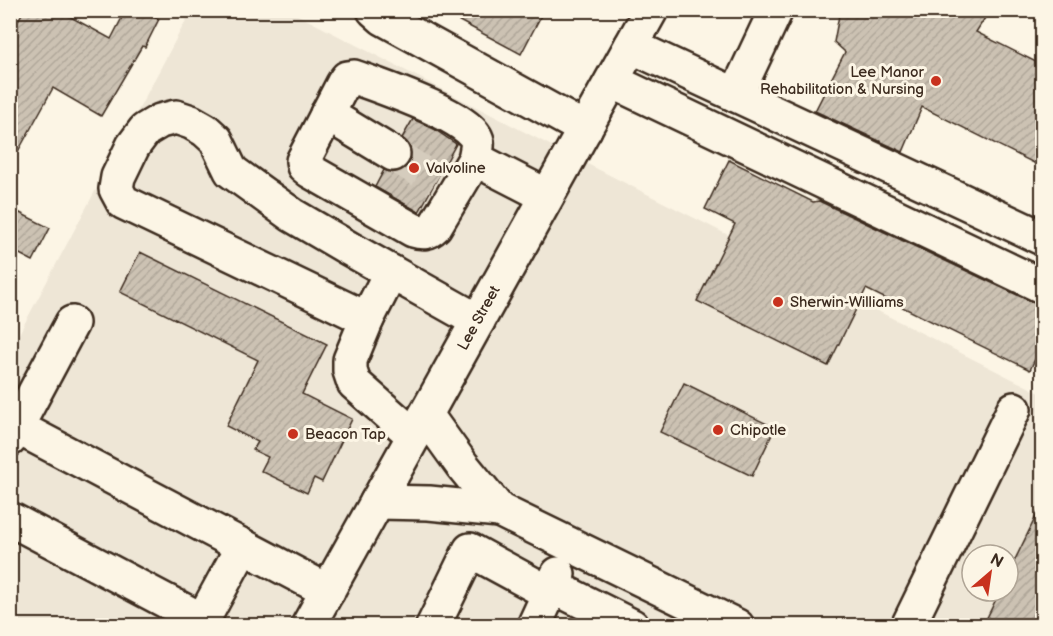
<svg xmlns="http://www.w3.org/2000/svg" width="1053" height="636" viewBox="0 0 1053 636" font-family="'Balsamiq Sans',sans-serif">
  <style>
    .built { fill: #eee6d6; fill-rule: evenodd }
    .building { fill: url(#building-hatch); stroke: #3b2a1e; stroke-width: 1.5 }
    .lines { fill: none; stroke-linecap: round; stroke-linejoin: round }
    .minor-tunnel { stroke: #d5ccbd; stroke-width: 33; stroke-dasharray: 33 16; stroke-linecap: butt }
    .minor-casing { stroke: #3b2a1e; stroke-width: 38 }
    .major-casing { stroke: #3b2a1e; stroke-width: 38 }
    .minor { stroke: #fcf5e5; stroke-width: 33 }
    .major { stroke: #fcf5e5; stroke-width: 33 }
    .poi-dot { fill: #c8321e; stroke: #fcf5e5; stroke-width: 2 }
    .labels { text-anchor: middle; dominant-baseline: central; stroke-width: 6; stroke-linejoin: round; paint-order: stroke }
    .poi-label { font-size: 15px; fill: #3b2a1e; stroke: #fcf5e5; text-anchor: start }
    .street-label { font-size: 15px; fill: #3b2a1e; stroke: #fcf5e5 }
  </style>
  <defs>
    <pattern id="building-hatch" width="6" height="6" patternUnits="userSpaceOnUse" patternTransform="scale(1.5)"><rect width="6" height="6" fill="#ccc2b3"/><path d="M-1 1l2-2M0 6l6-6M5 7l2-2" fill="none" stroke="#b0a79a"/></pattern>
  </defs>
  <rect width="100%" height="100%" fill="#fcf5e5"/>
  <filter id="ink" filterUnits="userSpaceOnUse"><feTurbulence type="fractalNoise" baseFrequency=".0167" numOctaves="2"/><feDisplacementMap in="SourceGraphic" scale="12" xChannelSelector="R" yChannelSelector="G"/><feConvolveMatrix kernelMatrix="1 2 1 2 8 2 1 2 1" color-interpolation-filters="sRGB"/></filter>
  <g filter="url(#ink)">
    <path class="built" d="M191,11H290L542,141L1042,394V625L11,626V349ZM972,555H1008V591H972Z"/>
    <g class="building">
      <path d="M24,10H58L111,39L126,10H143L159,19L145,47L142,46L101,116L53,88L10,166V35Z"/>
      <path d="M439,10H544L521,54Z"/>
      <path d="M840,10H990L976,32L1042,65V167L922,107L903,152L815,111L845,52L834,42Z"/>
      <path d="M413,119L434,129L456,144L419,212L375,187L384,170L393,173L401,171L409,163L412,155L410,146L402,138Z"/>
      <path d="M729,160L813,202L819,201L1034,303L1042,305V344L1030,370L866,289L828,366L697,301L735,224L705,209Z"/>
      <path d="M10,208L50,228L33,261L10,249Z"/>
      <path d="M140,252L327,344L302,394L352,419L322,482L314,478L307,493L261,471L268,457L253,450L258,442L226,426L258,360L120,292Z"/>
      <path d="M684,383L775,428L752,476L660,432Z"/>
      <path d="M1042,504V626H983L1000,591H1008V574Z"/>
    </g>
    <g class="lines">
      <path class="minor-tunnel" d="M393,154L436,181"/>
      <g class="minor-casing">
        <g id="minor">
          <path d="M374,10L383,18L585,129"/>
          <path d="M631,46L1042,238"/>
          <path d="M612,81L1042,286"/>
          <path d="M736,95L776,10"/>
          <path d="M327,114L393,154"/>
          <path d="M475,159C476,154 478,146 477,141C473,117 376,85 354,77L347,78L343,84L303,161L304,166L310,171L413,230C423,233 428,233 435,226L475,159L547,196"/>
          <path d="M391,272L367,319L350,360V371L354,383L414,436"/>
          <path d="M367,319L123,202L116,189L118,177L133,146L145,130L160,121L176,117L191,122L205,130L216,140L231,171L292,215L350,249L478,321"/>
          <path d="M426,415L462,465L499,510"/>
          <path d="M17,427L328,591"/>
          <path d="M10,439L72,323"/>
          <path d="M377,502L429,503L499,510L737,626"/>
          <path d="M10,519L200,619L206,614L243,546"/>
          <path d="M552,586L632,626"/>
          <path d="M433,626L470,550L549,593"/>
          <path d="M534,626L558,574"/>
          <path d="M908,626L1014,409"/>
        </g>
      </g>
      <g class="major-casing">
        <path id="major" d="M308,626L651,10"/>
      </g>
      <use href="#minor" class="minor"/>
      <use href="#major" class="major"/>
    </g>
  </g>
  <g class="poi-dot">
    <circle cx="936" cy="81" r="6"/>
    <circle cx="414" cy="168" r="6"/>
    <circle cx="778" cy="302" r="6"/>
    <circle cx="718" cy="430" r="6"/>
    <circle cx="293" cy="434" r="6"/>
  </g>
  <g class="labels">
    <g class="poi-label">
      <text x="924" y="72" text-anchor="end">Lee Manor<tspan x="924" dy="17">Rehabilitation &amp; Nursing</tspan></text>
      <text x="426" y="168">Valvoline</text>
      <text x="790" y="302">Sherwin-Williams</text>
      <text x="730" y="430">Chipotle</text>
      <text x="305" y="434">Beacon Tap</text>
    </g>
    <g class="street-label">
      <text transform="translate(479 318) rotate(-61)">Lee Street</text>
    </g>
  </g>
  <rect width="1053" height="636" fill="none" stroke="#fcf5e5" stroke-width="36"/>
  <rect x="18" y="18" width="1017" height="600" fill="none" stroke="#3b2a1e" stroke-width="2" filter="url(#ink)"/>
  <g transform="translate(990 573) rotate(29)"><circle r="28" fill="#fcf5e5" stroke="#afa495" stroke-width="1.5"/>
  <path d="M0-4.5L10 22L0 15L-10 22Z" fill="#c8321e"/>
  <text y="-9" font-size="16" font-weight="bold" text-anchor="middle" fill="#3b2a1e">N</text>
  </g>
</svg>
